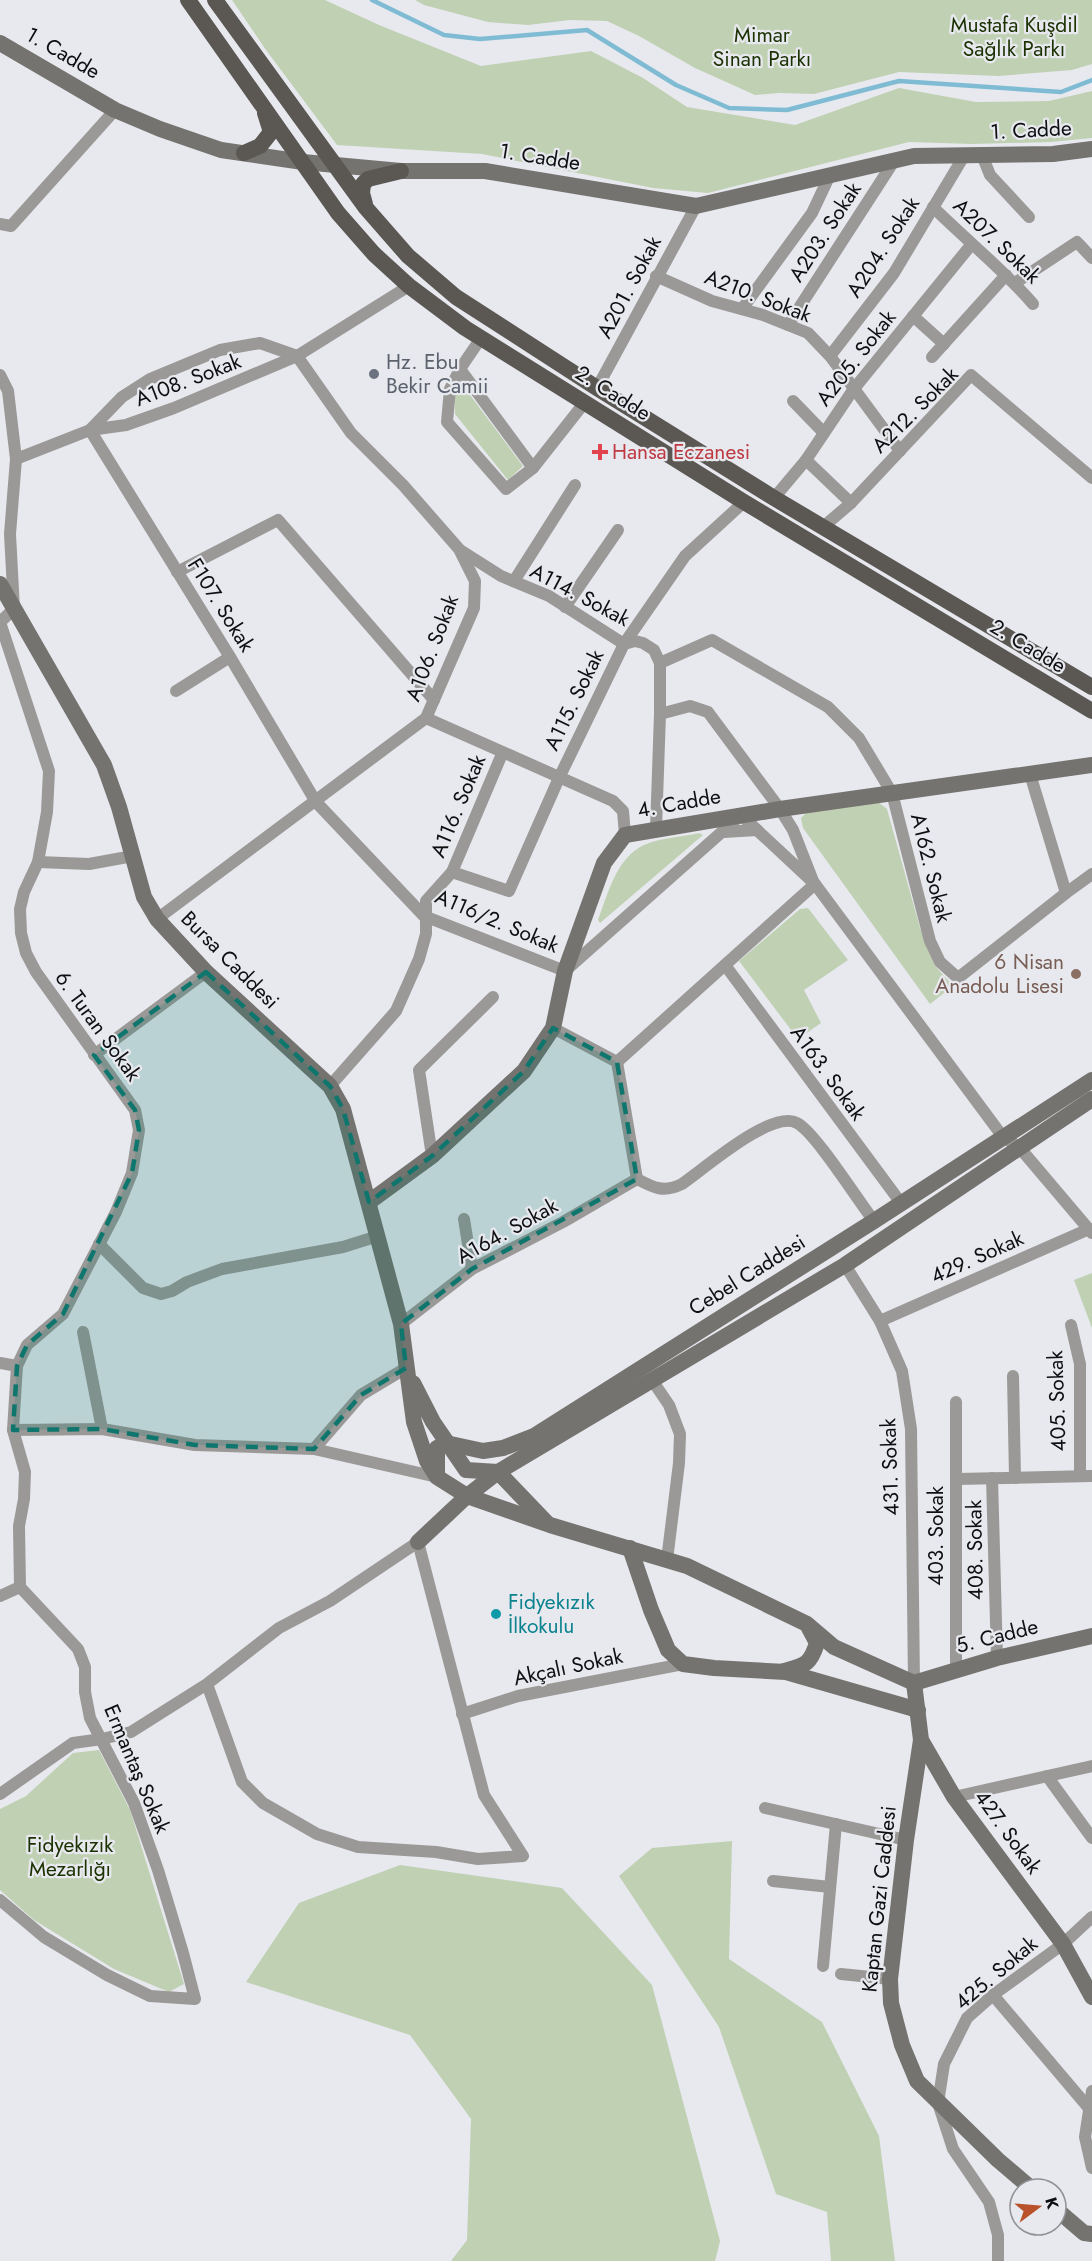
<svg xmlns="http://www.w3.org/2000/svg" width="1092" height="2261" viewBox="0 0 1092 2261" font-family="Jost,sans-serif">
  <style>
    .green { fill: #c0d0b3 }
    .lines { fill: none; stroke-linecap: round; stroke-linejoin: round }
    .stream { stroke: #7fbcd4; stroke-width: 4.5 }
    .minor { stroke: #9b9997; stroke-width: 12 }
    .secondary { stroke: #75736f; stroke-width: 16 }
    .primary { stroke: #5b5854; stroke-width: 16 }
    .marked { fill: #0f766e; fill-opacity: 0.2; stroke: #0f766e; stroke-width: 4.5; stroke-dasharray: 12 8; stroke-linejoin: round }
    .worship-dot { fill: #6b7280; stroke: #e7e9ef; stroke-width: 2 }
    .health-dot { fill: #e0444e; stroke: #e7e9ef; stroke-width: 2 }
    .education-dot { fill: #8d6e63; stroke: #e7e9ef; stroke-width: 2 }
    .culture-dot { fill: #0f9aa8; stroke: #e7e9ef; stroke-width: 2 }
    .labels { text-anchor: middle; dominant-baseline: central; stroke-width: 4.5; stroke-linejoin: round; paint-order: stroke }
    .park-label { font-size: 21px; fill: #1b3100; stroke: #e7e9ef }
    .street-label { font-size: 21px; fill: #0e0f11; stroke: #e7e9ef }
    .worship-label { font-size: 21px; fill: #5b616d; stroke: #e7e9ef; text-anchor: start }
    .health-label { font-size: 21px; fill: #be3a42; stroke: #e7e9ef; text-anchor: start }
    .education-label { font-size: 21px; fill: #785e54; stroke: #e7e9ef; text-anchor: end }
    .culture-label { font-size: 21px; fill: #0d838f; stroke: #e7e9ef; text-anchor: start }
  </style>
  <rect width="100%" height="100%" fill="#e7e9ef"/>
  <g class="green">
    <path d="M232,0H325L379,25L481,66L591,51L643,78L687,107L795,125L899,88L976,102L1049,101L1092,91V138L1051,142L972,144L909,142L708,193L653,188L482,154L337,145L266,50Z"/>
    <path d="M415,0H1092V64L1072,70L999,76L899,72L814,94L779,93L755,95L695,68L639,36L607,21L570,20L528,25L488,22L424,5Z"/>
    <path d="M464,387L523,466L508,480L455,414V396Z"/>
    <path d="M878,802L887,809L920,928L936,967L953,986L930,1004L803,828L801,818L807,812Z"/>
    <path d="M699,833L703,835L600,923L598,920C608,894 616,858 644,845C658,838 683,837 699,833Z"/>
    <path d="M808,908L848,960L804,990L821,1023L798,1039L739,961L800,909Z"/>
    <path d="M1092,1273V1328L1074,1280Z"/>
    <path d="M99,1750L130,1810L184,1984L169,1992L114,1969L34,1920L0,1890V1809L26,1796L73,1753Z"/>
    <path d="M732,1841L729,1959L822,2022L879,2136L895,2261H831L827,2212L776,2194L719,2027L619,1876L652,1848Z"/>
    <path d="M400,1865L562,1888L652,1985L720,2241L715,2261H451L467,2240L471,2119L410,2035L246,1982L299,1903Z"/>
  </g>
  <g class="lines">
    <path class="stream" d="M372,0L444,35L480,39L587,30L676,85L729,108L787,110L899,81L1061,92L1092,80"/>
    <g class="minor">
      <path d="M982,155L990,175L1029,217"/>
      <path d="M933,207C966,240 1003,269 1033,304"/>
      <path d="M0,224L11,226L115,110"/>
      <path d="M656,276L712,301L763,315L808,333L830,356L900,451"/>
      <path d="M1015,283L1077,242L1092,258"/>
      <path d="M742,309L812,213L830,175"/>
      <path d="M913,316L944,344"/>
      <path d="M788,325L894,161"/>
      <path d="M481,338L460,369L533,468"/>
      <path d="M830,356L894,273L964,156"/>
      <path d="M932,357L1006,275"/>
      <path d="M460,369L450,389L447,422L506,489L533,468L585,402"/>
      <path d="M0,375L8,391L16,459L10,534L14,609L0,622"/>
      <path d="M597,388L696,206"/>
      <path d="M793,401L824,433"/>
      <path d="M16,459L90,430L122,397L150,379L220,350L260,343L297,356L409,286"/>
      <path d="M806,460L851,503"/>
      <path d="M774,498L806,460L853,390L971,245"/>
      <path d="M823,527L851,503L971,375L1092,478"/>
      <path d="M460,550L501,576L549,596L624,644L635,641L643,643L654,650L660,663V714L656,829"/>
      <path d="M177,572L278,520L434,700"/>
      <path d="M514,581L575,485"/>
      <path d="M565,607L618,530"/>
      <path d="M660,663L712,640L828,707L859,738L892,793L930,941L940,962L958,978L1066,893L1092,874"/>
      <path d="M176,691L230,657"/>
      <path d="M660,714L690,706L708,712L780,809L793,830L813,881"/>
      <path d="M426,718L613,801L623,811L625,835"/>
      <path d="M1030,774L1066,893"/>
      <path d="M724,832L757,830L815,884L1003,1137L1019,1147L1092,1233"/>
      <path d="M38,862L89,864L133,856"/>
      <path d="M452,872L509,891L559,778L624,644L685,556L744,502"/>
      <path d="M157,919L426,718L474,608L475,581L459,549L403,485L351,433L297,356L174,408L126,425L90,430L230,657L316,802L424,916L565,971L741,815L757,830"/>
      <path d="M725,965L901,1203"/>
      <path d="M553,1028L617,1062L637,1179"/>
      <path d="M94,1055L206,972"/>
      <path d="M617,1062L815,884"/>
      <path d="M330,1086L396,1011L419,959L426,934V901L452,872L502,754"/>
      <path d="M432,1156L419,1070L493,997"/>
      <path d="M637,1179C654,1188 664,1193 682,1184C704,1169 772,1109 797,1123C816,1133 858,1201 874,1221"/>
      <path d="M464,1219L472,1269"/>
      <path d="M99,1244L143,1288L161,1294L172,1291L187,1282L222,1269L343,1247L378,1236"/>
      <path d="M845,1265L880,1321L902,1371L911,1429L914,1683"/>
      <path d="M880,1321L1089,1229"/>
      <path d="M401,1324L472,1269L563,1222L637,1179"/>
      <path d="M1071,1325L1080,1364V1476"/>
      <path d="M83,1332L102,1429"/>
      <path d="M0,1363L17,1366"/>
      <path d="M1013,1376L1015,1478"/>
      <path d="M652,1380L669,1405L680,1434L679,1463L667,1560"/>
      <path d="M956,1402V1669"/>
      <path d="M13,1430L102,1429L195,1445L314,1449L437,1477"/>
      <path d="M314,1449L361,1395L406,1368"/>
      <path d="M992,1478L997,1658"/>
      <path d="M956,1479L1092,1476"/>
      <path d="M0,1596L20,1587"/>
      <path d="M462,1714L518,1696L683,1664"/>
      <path d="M1047,1776L1092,1838"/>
      <path d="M0,1794L73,1743L102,1739L131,1732L207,1684L279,1628L330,1601L418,1542L484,1795L523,1856L478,1859L436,1852L358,1847L317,1834L263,1803L242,1782L207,1684"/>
      <path d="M954,1797L1092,1766"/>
      <path d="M765,1808L906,1840"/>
      <path d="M773,1881L830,1887"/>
      <path d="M0,1900L44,1937L107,1975L150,1996L195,1999L183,1953L158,1870L134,1803L90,1718L85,1692V1667L78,1649L20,1587L19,1526L24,1499L25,1472L13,1430L17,1366L27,1345L63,1314L116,1212L132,1173L139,1130L135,1110L36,972L26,953L21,933L20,909L24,892L38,862L47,812L49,771L0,622"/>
      <path d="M823,1966L836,1824"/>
      <path d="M841,1974L890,1979"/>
      <path d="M993,1995L1088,2107"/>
      <path d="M1092,2091L1085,2137L1092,2168"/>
      <path d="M998,2261V2235L989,2202L953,2149L938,2103L944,2064L967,2018L993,1995L1063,1944L1092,1917"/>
    </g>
    <g class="secondary">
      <path d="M0,43L115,110L160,129L221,150L303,162L401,171H485L696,206L914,156L1053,154L1092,149"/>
      <path d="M0,584L104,765L119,807L144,897L157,919L206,972L330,1086L343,1109L401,1324L414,1422L427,1461L437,1477L467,1496L550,1525L687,1566L807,1624L834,1647L914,1683"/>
      <path d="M369,1202L432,1156L524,1071L553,1028L565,971L604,863L625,835L780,809L1092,765"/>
      <path d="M413,1383L433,1422L466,1470L498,1472L547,1523"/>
      <path d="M437,1475V1448L446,1443L483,1451L503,1448L534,1436L874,1221L1092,1080"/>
      <path d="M418,1542L467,1496L498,1472L845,1265L1092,1099"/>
      <path d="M630,1548L651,1610L668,1650L683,1664L714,1668L786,1672L918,1710"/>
      <path d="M784,1671C805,1665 810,1665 817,1643L809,1628"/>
      <path d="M914,1683L921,1740L954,1797L1063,1944L1092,1997"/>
      <path d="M914,1683L997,1658L1092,1636"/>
      <path d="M921,1740L906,1840L890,1979L891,2003L902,2045L917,2081L998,2160L1032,2189"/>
      <path d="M1056,2209L1084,2233L1092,2234"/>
    </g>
    <g class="primary">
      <path d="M188,0L338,213L374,254L409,286L465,328L744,502L1092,711"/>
      <path d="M215,0L366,208L408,256L456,297L597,388L774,498L1092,687"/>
      <path d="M244,153L260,146L271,132L265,113"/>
      <path d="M365,204L362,193L363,184L368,179L401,171"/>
    </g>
  </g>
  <path class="marked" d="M206,972L330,1086L343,1109L369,1202L432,1156L524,1071L553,1028L617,1062L637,1179L472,1269L401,1324L406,1368L361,1395L314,1449L195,1445L102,1429L13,1430L17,1366L27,1345L63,1314L132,1173L139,1130L135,1110L94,1055Z"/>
  <circle class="worship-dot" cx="374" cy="374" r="6"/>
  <path class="health-dot" d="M597 443h6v6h6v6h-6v6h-6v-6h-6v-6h6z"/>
  <circle class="education-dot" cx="1076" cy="974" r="6"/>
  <circle class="culture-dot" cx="496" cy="1614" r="6"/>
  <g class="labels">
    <g class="park-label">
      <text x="1014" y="25">Mustafa Kuşdil<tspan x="1014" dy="24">Sağlık Parkı</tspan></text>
      <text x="762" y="35">Mimar<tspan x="762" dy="24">Sinan Parkı</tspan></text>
      <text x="70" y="1845">Fidyekızık<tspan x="70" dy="24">Mezarlığı</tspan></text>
    </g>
    <g class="street-label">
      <text transform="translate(63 53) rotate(30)">1. Cadde</text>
      <text transform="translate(1031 130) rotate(-3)">1. Cadde</text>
      <text transform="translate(540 157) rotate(9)">1. Cadde</text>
      <text transform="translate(825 232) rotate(-57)">A203. Sokak</text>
      <text transform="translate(997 241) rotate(44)">A207. Sokak</text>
      <text transform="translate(883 247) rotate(-57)">A204. Sokak</text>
      <text transform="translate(629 287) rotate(-62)">A201. Sokak</text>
      <text transform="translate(758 296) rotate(21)">A210. Sokak</text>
      <text transform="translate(856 358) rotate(-52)">A205. Sokak</text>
      <text transform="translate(188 380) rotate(-21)">A108. Sokak</text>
      <text transform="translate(613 393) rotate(32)">2. Cadde</text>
      <text transform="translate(915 410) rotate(-45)">A212. Sokak</text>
      <text transform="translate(580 595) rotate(28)">A114. Sokak</text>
      <text transform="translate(221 605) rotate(58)">F107. Sokak</text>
      <text transform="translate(1028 646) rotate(31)">2. Cadde</text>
      <text transform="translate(432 648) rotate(-69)">A106. Sokak</text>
      <text transform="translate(574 700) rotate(-64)">A115. Sokak</text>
      <text transform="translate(679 803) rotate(-10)">4. Cadde</text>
      <text transform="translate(458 806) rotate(-67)">A116. Sokak</text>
      <text transform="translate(931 868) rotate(76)">A162. Sokak</text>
      <text transform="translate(497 921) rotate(23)">A116/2. Sokak</text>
      <text transform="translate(230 960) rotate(45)">Bursa Caddesi</text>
      <text transform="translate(98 1026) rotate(54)">6. Turan Sokak</text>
      <text transform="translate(828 1073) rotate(54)">A163. Sokak</text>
      <text transform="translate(507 1231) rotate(-29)">A164. Sokak</text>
      <text transform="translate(977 1257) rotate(-24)">429. Sokak</text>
      <text transform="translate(747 1275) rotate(-32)">Cebel Caddesi</text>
      <text transform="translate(1057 1401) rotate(-92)">405. Sokak</text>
      <text transform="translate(890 1467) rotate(-92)">431. Sokak</text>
      <text transform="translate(936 1536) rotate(-90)">403. Sokak</text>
      <text transform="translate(975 1550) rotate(-91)">408. Sokak</text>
      <text transform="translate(997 1636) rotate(-14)">5. Cadde</text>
      <text transform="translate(568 1667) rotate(-12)">Akçalı Sokak</text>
      <text transform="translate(137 1769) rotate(67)">Ermantaş Sokak</text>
      <text transform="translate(1008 1832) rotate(54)">427. Sokak</text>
      <text transform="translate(879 1899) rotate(-84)">Kaptan Gazi Caddesi</text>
      <text transform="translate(996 1973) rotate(-40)">425. Sokak</text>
    </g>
    <g class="worship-label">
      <text x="386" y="362">Hz. Ebu<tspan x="386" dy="24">Bekir Camii</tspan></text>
    </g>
    <g class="health-label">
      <text x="612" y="452">Hansa Eczanesi</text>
    </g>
    <g class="education-label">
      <text x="1064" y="962">6 Nisan<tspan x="1064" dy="24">Anadolu Lisesi</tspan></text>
    </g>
    <g class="culture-label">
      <text x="508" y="1602">Fidyekızık<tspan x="508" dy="24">İlkokulu</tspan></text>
    </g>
  </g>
  <g transform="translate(1038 2207) rotate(74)"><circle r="28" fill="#e7e9ef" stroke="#909296" stroke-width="1.5"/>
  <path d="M0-4.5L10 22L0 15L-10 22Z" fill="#b9522a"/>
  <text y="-9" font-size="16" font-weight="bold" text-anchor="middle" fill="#0e0f11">K</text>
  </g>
</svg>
